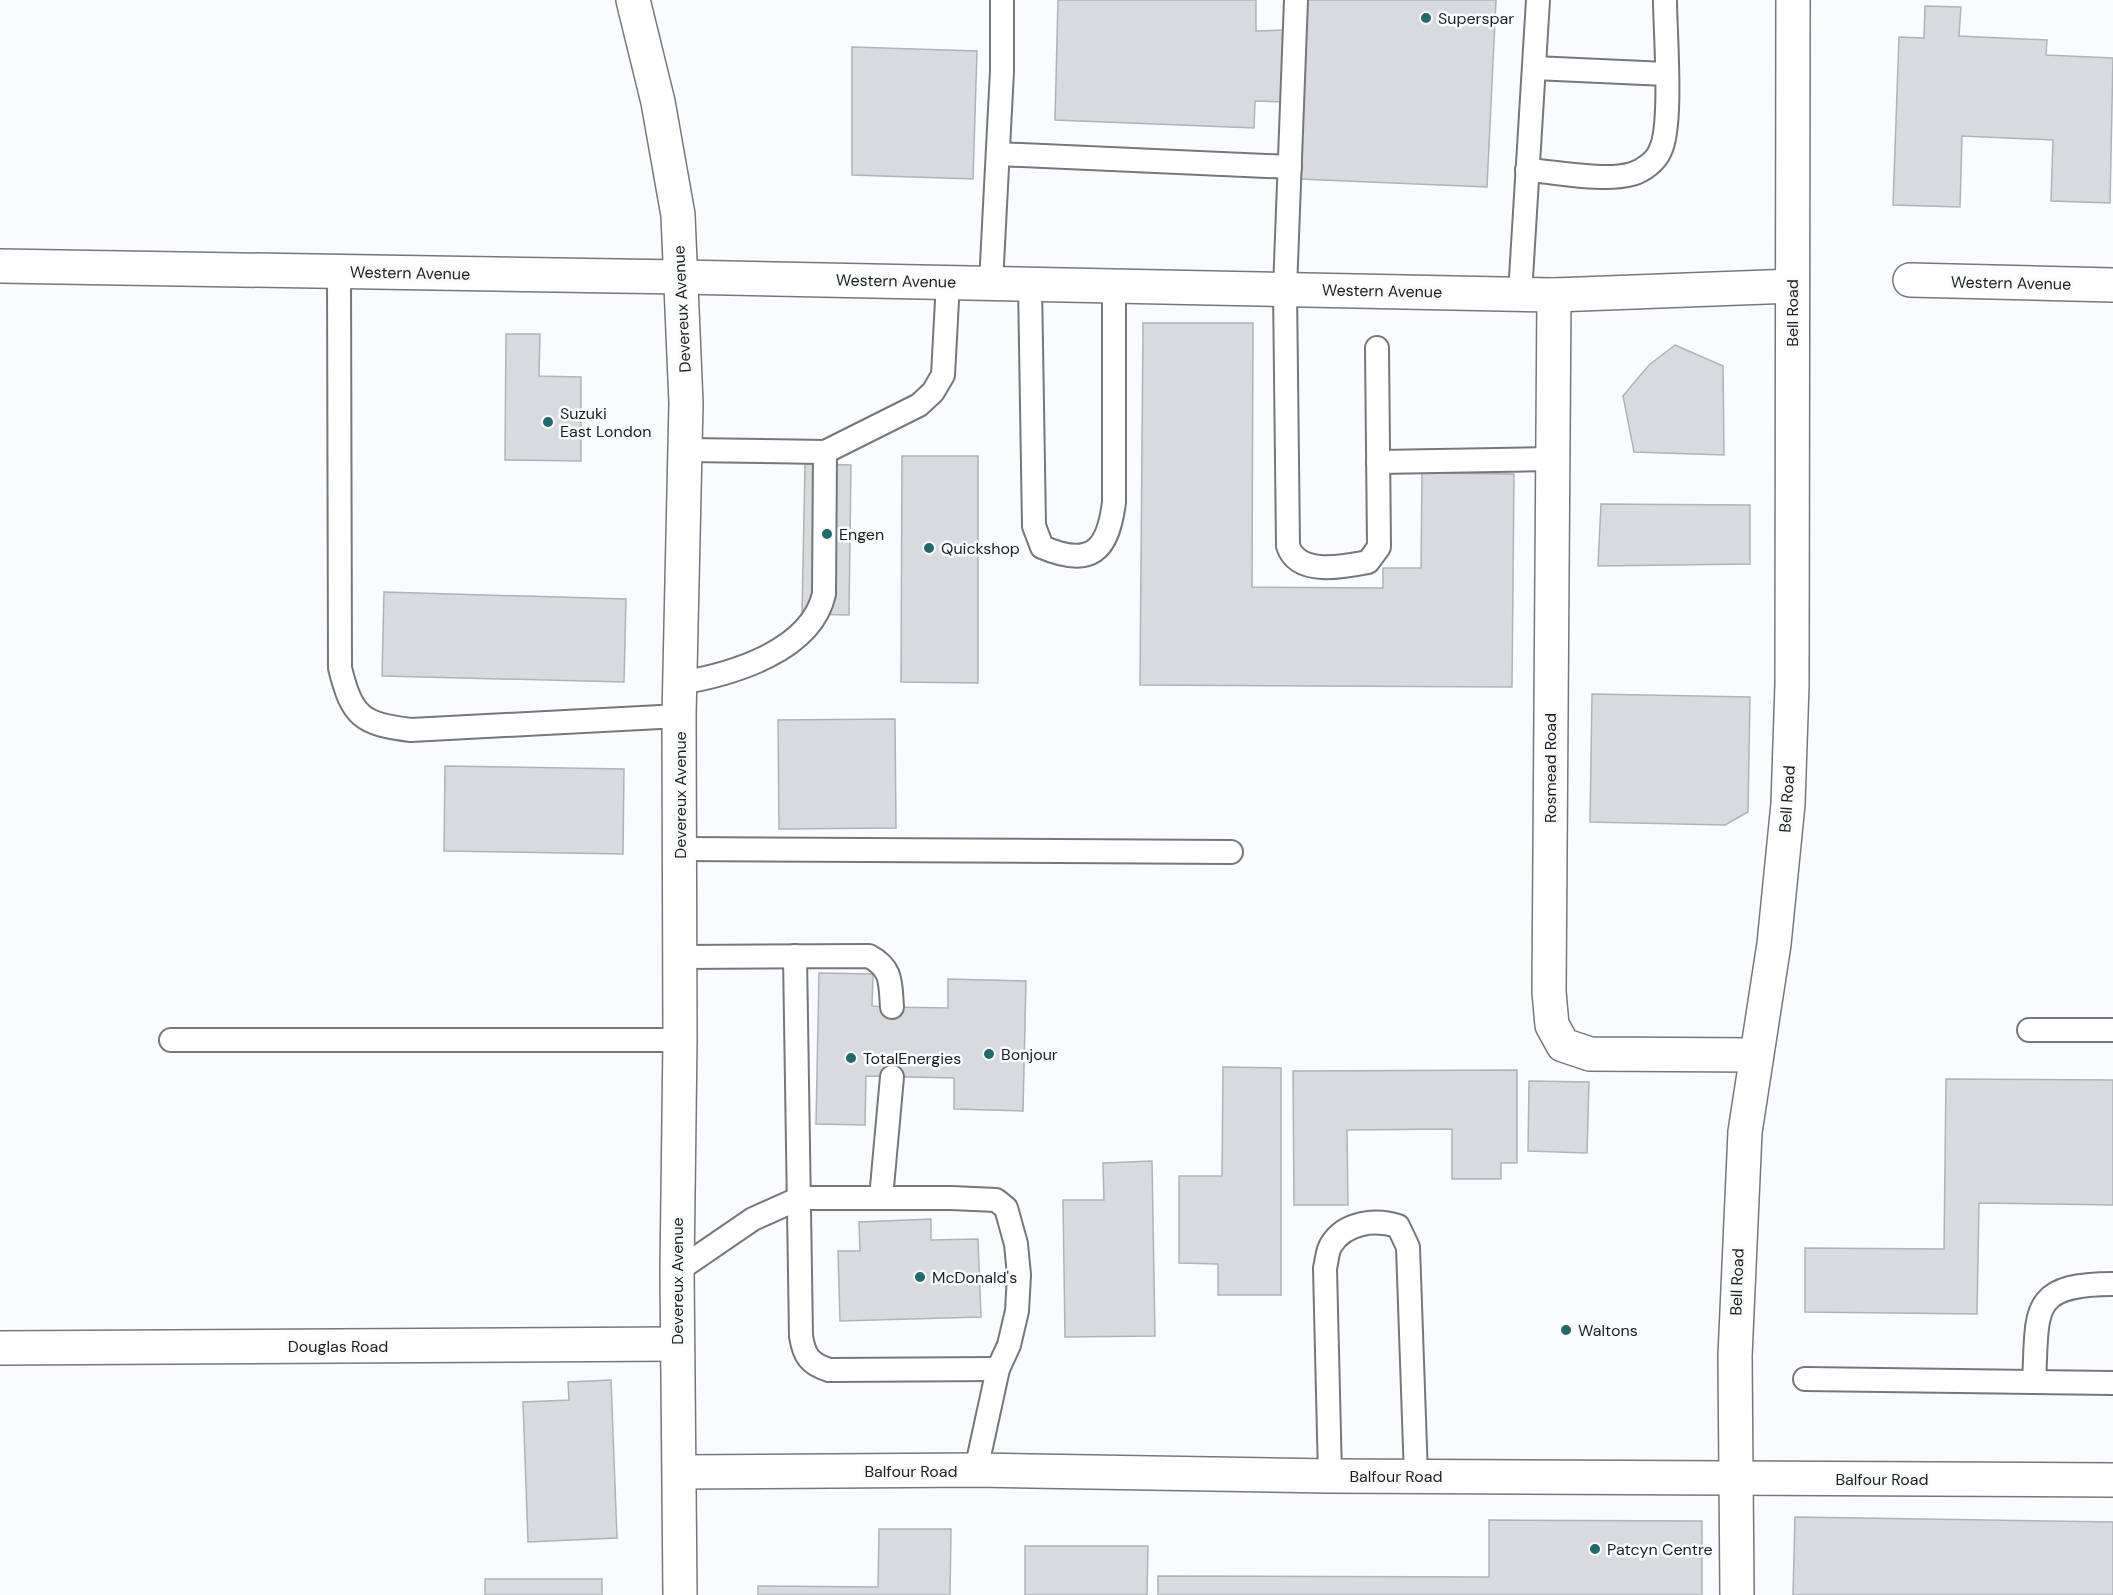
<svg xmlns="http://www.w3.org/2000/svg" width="2113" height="1595" viewBox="0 0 2113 1595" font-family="'DM Sans',sans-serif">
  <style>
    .building { fill: #d9dade; stroke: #b1b2b6; stroke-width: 1.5 }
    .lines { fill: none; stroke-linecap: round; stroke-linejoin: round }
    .service-casing { stroke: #75777a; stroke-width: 26 }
    .minor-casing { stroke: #75777a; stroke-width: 36 }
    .secondary-casing { stroke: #75777a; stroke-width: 36 }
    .service { stroke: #fff; stroke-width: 22 }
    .minor { stroke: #fff; stroke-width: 33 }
    .secondary { stroke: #fff; stroke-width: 33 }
    .poi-dot { fill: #1f6b6b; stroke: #fafbff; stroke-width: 2 }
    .labels { text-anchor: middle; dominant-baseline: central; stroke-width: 5; stroke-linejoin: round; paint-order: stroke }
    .poi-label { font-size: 16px; fill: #1d1e1f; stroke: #fafbff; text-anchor: start }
    .street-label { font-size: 16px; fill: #1d1e1f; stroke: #fafbff }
  </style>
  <rect width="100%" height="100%" fill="#fafbff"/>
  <g class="building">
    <path d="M1058,0H1256V31L1285,30L1284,102L1255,101L1254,128L1055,120Z"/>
    <path d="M1307,0H1496L1487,187L1299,179Z"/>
    <path d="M1925,6L1961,7L1959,36L2047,40L2046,55L2113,58L2110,203L2051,201L2053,140L1962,136L1960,207L1893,205L1899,37L1924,38Z"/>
    <path d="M852,47L977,51L973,179L852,175Z"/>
    <path d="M1143,323H1253L1252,587L1383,588V568H1421L1422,473L1514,474L1512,687L1140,685Z"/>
    <path d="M506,334H540L539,376L581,377V461L505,460Z"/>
    <path d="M1675,345L1723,366L1724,455L1634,452L1623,396L1649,365Z"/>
    <path d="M902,456H978V683L901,682Z"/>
    <path d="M805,464L851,465L849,615L802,614Z"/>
    <path d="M1601,504L1750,505V564L1598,566Z"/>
    <path d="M384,592L626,599L624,682L382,676Z"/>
    <path d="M1592,694L1750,697L1748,812L1725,825L1590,822Z"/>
    <path d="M895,719L896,828L779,829L778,720Z"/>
    <path d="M445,766L624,769L623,854L444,851Z"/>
    <path d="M819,973L873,974L872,1006L892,1007L948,1008V979L1026,981L1023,1111L954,1109V1078L866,1076L865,1125L816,1124Z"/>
    <path d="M1223,1067L1281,1068V1295H1218V1264L1179,1263V1176H1222Z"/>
    <path d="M1517,1070V1163H1501V1179H1452V1129L1347,1130L1348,1205H1294L1293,1071Z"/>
    <path d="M1946,1079L2113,1080V1205L1979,1203L1977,1314L1805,1312V1248L1944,1249Z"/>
    <path d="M1529,1081L1589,1082L1587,1153L1528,1151Z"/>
    <path d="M1152,1161L1155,1336L1065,1337L1063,1200H1104L1103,1163Z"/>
    <path d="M931,1219V1240L978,1239L981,1317L840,1321L838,1251H860L859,1222Z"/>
    <path d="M611,1380L617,1538L528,1542L523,1402L569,1400L568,1382Z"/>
    <path d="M1795,1517L2113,1522V1595H1793Z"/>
    <path d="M1489,1520L1702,1521V1595H1158V1576L1489,1577Z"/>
    <path d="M879,1529H951L950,1595H758V1586L878,1587Z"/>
    <path d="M1025,1546H1148L1147,1595H1025Z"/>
    <rect x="485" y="1579" width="117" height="16"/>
  </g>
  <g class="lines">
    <g class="service-casing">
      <g id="service">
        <path d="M1296,0L1285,289L1288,546C1298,576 1343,567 1368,562L1379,547L1377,348"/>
        <path d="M1534,68L1666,74"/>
        <path d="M998,154L1290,167"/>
        <path d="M1527,170C1558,172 1604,182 1632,174C1643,171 1656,161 1660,151C1673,127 1665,31 1665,0"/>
        <path d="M339,272L340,668C352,717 362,724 411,730L679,716"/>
        <path d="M991,283L1002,71V0"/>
        <path d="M1030,284L1034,526L1042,547C1091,568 1108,551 1114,502V286"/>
        <path d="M1520,294L1538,0"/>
        <path d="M686,450L825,452L919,405L933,392L943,375L948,282"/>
        <path d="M1378,462L1552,459"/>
        <path d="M680,683C733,674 811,651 824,594L825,452"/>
        <path d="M680,849L1231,852"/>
        <path d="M795,956L801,1336C804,1356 810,1364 829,1370L998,1369"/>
        <path d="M680,957L869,956C893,969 890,983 892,1007"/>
        <path d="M2029,1030H2113"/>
        <path d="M171,1040H680"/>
        <path d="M881,1198L892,1077"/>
        <path d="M677,1271L753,1219L800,1198H951L996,1200L1006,1208L1016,1244L1019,1275L1017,1311L1009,1345L998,1369L976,1470"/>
        <path d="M1805,1379L2113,1383"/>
        <path d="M2034,1382C2038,1311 2028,1284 2113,1284"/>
        <path d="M1330,1476L1325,1268C1327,1261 1327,1251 1331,1245C1345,1222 1375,1219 1398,1226L1408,1247L1416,1476"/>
      </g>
    </g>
    <g class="minor-casing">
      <g id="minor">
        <path d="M0,266L681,277L1554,295L1792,286"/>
        <path d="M1910,280L2113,285"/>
        <path d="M1554,295L1549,992L1552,1025L1563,1045L1590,1054L1756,1055"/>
        <path d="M0,1348L677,1344"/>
        <path d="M680,1472L976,1470L1330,1476L2113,1480"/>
        <path d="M1737,1595L1735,1356L1745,1132L1774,944L1788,804L1792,685L1793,0"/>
      </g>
    </g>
    <g class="secondary-casing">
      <path id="secondary" d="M633,0L658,102L678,215L686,403L679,716L680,1040L677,1271L680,1595"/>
    </g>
    <use href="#service" class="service"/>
    <use href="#minor" class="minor"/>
    <use href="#secondary" class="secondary"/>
  </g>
  <g class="poi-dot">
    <circle cx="1426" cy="18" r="6"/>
    <circle cx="548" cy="422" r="6"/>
    <circle cx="827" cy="534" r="6"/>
    <circle cx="929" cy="548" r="6"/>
    <circle cx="989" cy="1054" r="6"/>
    <circle cx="851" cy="1058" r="6"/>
    <circle cx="920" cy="1277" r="6"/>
    <circle cx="1566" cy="1330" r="6"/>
    <circle cx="1595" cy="1549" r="6"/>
  </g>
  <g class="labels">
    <g class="poi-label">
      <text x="1438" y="18">Superspar</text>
      <text x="560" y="413">Suzuki<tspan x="560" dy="18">East London</tspan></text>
      <text x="839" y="534">Engen</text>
      <text x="941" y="548">Quickshop</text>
      <text x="1001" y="1054">Bonjour</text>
      <text x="863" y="1058">TotalEnergies</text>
      <text x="932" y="1277">McDonald's</text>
      <text x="1578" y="1330">Waltons</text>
      <text x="1607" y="1549">Patcyn Centre</text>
    </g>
    <g class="street-label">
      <text transform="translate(410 273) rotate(1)">Western Avenue</text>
      <text transform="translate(896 281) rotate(1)">Western Avenue</text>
      <text transform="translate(2011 283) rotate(1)">Western Avenue</text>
      <text transform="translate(1382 291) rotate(1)">Western Avenue</text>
      <text transform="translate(682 309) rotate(-93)">Devereux Avenue</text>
      <text transform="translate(1792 313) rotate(-90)">Bell Road</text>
      <text transform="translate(1550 768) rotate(-90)">Rosmead Road</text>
      <text transform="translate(680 795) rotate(-90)">Devereux Avenue</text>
      <text transform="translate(1787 799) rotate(-86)">Bell Road</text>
      <text transform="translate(677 1281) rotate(-90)">Devereux Avenue</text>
      <text transform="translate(1737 1282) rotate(-88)">Bell Road</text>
      <text x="338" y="1346">Douglas Road</text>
      <text x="911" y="1471">Balfour Road</text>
      <text x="1396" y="1476">Balfour Road</text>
      <text x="1882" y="1479">Balfour Road</text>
    </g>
  </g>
</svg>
